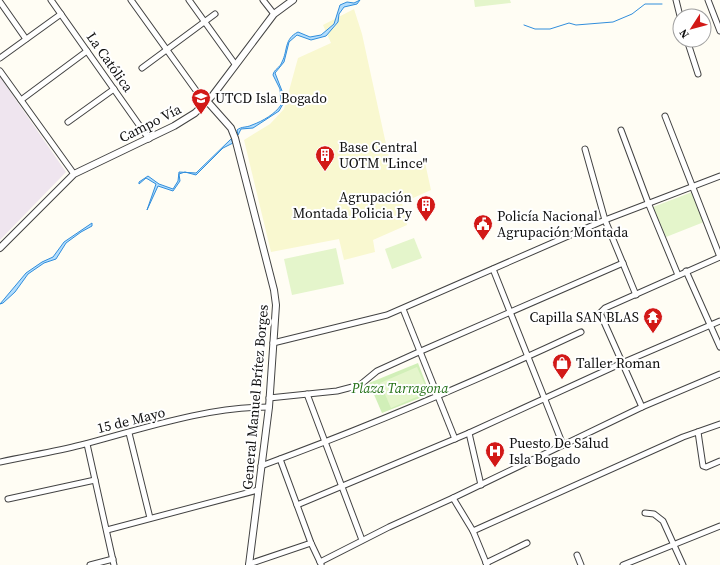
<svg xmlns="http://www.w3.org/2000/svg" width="720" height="565" viewBox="0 0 720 565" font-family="'Source Serif 4',serif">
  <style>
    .industrial { fill: #efe5ef }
    .farmland { fill: #f9f8d0 }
    .green { fill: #d1efb8 }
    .pitch { fill: #e4f5cb }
    .water { fill: #b2ddfd; stroke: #318edc }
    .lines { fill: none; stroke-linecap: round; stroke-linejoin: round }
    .stream { stroke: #318edc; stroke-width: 1 }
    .minor-casing { stroke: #434343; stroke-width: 7 }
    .tertiary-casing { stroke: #434343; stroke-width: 8 }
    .minor { stroke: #fff; stroke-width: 5 }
    .tertiary { stroke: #fff; stroke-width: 6 }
    .labels { text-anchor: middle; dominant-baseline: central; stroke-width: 4; stroke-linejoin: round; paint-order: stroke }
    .street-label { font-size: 14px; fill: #101010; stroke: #fff }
    .poi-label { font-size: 14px; fill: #101010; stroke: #fff; text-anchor: start }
    .park-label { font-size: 14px; font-style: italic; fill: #257118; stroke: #fff }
  </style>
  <rect width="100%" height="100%" fill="#fffdf4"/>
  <path class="industrial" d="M0,77L66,172L0,240Z"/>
  <path class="farmland" d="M354,9L362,34L391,167L424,158L431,190L402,203L407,225L373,240L375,252L344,260L339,239L271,252L244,140L270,124L284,109L298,58L331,43L323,25Z"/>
  <path class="green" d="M418,363L430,394L382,413L369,383Z"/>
  <g class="pitch">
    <path d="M474,0H510L511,3L475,7Z"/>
    <path d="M692,192L704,222L666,237L653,207Z"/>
    <path d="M414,238L422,258L392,269L385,249Z"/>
    <path d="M336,248L344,284L292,295L284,259Z"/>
    <path d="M417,367L428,392L391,408L380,383Z"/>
  </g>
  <g class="water">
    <path d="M360,0L357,4L344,7L339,14L338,22L326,36L311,40L297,35L289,42L284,62L275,73L284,96L283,104L279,111L253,128L241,129L238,135L237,130C242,126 246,128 252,125C263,121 275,114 281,105L280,89L273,75C274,69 280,68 282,62C288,50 284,39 298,32L310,37L321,35L334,24L340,5L347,2L354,3Z"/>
    <path d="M231,139L233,143L223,148L196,175L185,172L179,174L180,181L173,191L158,186L147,210L156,184L146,178L139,184V182L148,176L159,184L173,189L178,181L179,172L196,173Z"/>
    <path d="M92,223V226L81,232L66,243L56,259L44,263L28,274L15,292L3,303L0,304L26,273L42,262L53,257L64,242Z"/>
  </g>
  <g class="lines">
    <path class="stream" d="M524,25L535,29H550L569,23L576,25L613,22L632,14L645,4H662"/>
    <g class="minor-casing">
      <g id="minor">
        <path d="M51,0L149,139"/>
        <path d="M131,0L205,103"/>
        <path d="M189,0L235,64"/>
        <path d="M263,0L274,14"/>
        <path d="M676,0L680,16"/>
        <path d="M708,0L720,31"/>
        <path d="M0,2L26,39"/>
        <path d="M687,40L698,74"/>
        <path d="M0,58L61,14"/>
        <path d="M142,68L215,14"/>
        <path d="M0,71L74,174"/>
        <path d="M21,100L87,51"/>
        <path d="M665,116L720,257"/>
        <path d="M68,122L114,89"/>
        <path d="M621,130L649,205L678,275"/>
        <path d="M585,149L605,220L636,295"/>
        <path d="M493,269L563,445"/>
        <path d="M686,271L720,347"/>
        <path d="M403,309L455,439"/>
        <path d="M273,343L387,315L605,220L720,176"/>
        <path d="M307,394L362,540"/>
        <path d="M269,398L337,391L360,385L377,371L421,351L623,263"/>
        <path d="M642,407L600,313L605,308L720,257"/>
        <path d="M698,432L703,466L706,467L720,461"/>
        <path d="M129,433L150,518"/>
        <path d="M469,433L481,485"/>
        <path d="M87,444L114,565"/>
        <path d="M280,459L311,543L321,564"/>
        <path d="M0,462C27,456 54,452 81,445C142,429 205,407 269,407"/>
        <path d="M261,466C370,426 476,381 581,332"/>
        <path d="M453,498L473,531L487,565"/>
        <path d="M8,499L95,480"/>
        <path d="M297,505L469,433L622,363L720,321"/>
        <path d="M645,513L654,514L663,521L683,565"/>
        <path d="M107,530L258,490"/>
        <path d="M473,531L683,437L720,424"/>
        <path d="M577,555L581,565"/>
        <path d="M320,562L389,527L453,498L642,407L720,374"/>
        <path d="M486,563L527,543"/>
        <path d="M249,564L311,543"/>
        <path d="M90,565L113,559"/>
        <path d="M623,565L720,526"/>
      </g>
    </g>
    <g class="tertiary-casing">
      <g id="tertiary">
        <path d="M207,101L231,128L235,138L274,290L276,305L269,407L249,565"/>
        <path d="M0,248L74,174L174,126L195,113L213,95L274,14L293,0"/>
      </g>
    </g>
    <use href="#minor" class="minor"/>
    <use href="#tertiary" class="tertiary"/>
  </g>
  <defs>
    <g id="university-pin" transform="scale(1)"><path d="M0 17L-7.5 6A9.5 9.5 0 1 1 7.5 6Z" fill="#d21917" stroke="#fff"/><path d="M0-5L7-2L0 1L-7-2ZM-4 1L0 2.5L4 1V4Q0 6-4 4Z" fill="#fff"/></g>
    <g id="building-pin" transform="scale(1)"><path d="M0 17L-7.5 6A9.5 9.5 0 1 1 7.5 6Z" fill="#d21917" stroke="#fff"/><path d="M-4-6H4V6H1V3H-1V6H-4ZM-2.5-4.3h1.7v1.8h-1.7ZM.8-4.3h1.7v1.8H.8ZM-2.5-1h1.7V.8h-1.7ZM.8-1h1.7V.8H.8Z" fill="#fff"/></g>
    <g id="civic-pin" transform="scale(1)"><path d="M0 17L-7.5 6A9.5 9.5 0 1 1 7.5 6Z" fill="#d21917" stroke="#fff"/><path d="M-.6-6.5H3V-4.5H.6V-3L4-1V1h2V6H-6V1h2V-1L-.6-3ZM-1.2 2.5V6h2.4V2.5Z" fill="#fff"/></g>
    <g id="temple-pin" transform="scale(1)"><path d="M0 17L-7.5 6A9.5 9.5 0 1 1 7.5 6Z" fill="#d21917" stroke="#fff"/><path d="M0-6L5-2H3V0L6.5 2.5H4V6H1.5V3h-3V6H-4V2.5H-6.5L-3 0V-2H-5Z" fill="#fff"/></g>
    <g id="shop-pin" transform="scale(1)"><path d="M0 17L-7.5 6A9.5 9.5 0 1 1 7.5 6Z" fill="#d21917" stroke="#fff"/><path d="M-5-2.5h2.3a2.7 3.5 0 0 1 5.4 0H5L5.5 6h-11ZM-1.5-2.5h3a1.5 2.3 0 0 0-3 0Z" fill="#fff"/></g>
    <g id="hospital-pin" transform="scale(1)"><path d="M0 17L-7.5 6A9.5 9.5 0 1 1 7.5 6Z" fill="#d21917" stroke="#fff"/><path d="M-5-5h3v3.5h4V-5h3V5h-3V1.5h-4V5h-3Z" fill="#fff"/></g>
  </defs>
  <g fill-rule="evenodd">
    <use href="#university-pin" x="201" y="98"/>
    <use href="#building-pin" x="325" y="155"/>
    <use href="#building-pin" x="426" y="205"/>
    <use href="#civic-pin" x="483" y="224"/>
    <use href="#temple-pin" x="653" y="317"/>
    <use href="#shop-pin" x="562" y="363"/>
    <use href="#hospital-pin" x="495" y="451"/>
  </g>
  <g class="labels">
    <g class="street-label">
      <text transform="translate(110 62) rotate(55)">La Católica</text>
      <text transform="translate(150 123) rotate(-27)">Campo Vía</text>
      <text transform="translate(255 397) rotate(-85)">General Manuel Brítez Borges</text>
      <text transform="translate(131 420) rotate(-14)">15 de Mayo</text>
    </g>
    <g class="poi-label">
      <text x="215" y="98">UTCD Isla Bogado</text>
      <text x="339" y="147">Base Central<tspan x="339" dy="16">UOTM "Lince"</tspan></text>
      <text x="412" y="197" text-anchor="end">Agrupación<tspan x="412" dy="16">Montada Policia Py</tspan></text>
      <text x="497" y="216">Policía Nacional<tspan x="497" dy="16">Agrupación Montada</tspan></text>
      <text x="639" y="317" text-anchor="end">Capilla SAN BLAS</text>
      <text x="576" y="363">Taller Roman</text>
      <text x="509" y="443">Puesto De Salud<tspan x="509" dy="16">Isla Bogado</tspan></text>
    </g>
    <g class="park-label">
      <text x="400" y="388">Plaza Tarragona</text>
    </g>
  </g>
  <g transform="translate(692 28) rotate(234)"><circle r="19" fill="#ffffff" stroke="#9f9f9f"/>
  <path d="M0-3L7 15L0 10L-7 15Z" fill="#d21917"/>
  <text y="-6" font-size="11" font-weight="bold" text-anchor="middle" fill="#101010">N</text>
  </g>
</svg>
